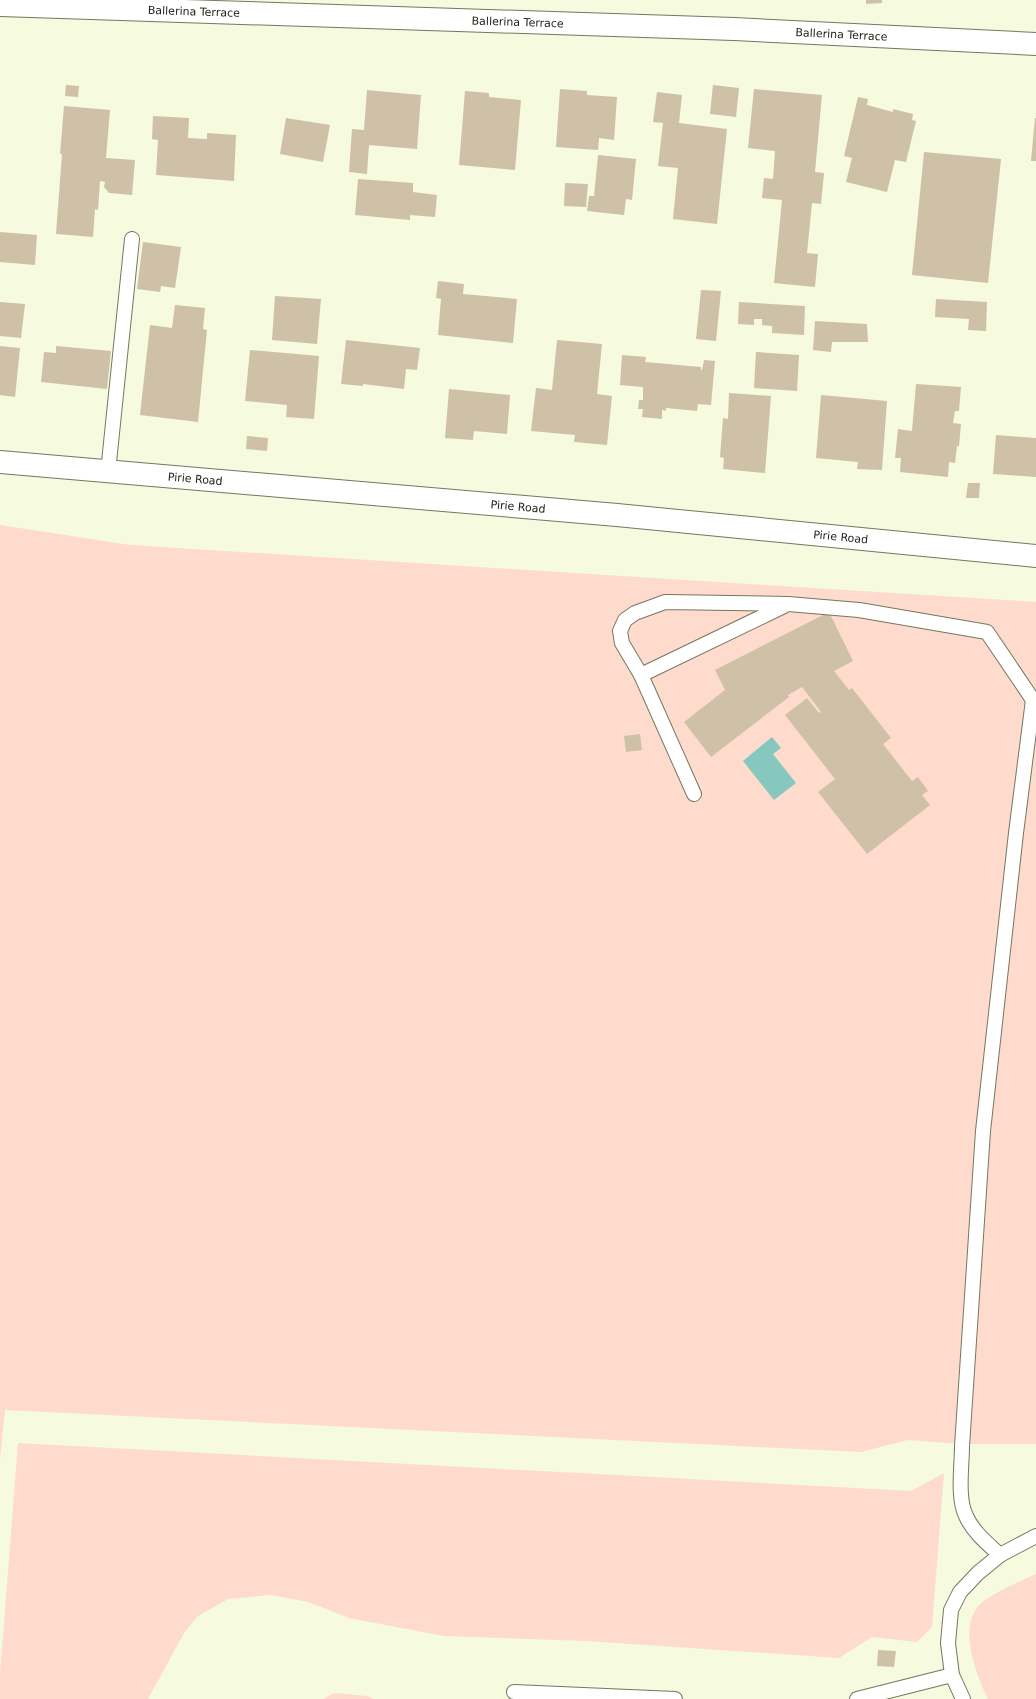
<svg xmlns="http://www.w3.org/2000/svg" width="1036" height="1699" viewBox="0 0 1036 1699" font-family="'DejaVu Sans',sans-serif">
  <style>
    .green { fill: #fedbcd }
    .water { fill: #87c8be }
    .building { fill: #cfc0a8 }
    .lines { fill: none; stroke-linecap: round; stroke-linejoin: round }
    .lane-casing { stroke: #74775e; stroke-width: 16 }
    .street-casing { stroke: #74775e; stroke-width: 24 }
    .lane { stroke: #fff; stroke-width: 14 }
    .street { stroke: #fff; stroke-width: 22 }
    .labels { text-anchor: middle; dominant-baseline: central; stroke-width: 3.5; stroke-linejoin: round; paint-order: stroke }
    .street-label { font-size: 11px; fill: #212319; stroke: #fff }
  </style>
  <rect width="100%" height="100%" fill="#f6fade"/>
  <g class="green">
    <path d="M0,525L130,545L1036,602V1444H962L908,1440L861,1452L5,1410L0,1459Z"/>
    <path d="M18,1443L911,1491L944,1473L932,1627L917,1642L872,1637L839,1658L586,1641L444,1636L349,1618L308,1602L271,1595L228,1599L198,1616L184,1633L148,1699H0V1674Z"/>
    <path d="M1036,1574V1699H988C976,1674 955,1622 984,1601C997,1591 1021,1581 1036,1574Z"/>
    <path d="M334,1693L367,1696L374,1699H324Z"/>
  </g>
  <path class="water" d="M772,737L781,748L773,754L796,783L774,800L743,761Z"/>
  <g class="building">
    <path d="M866,0H882V3L866,4Z"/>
    <path d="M66,85L79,86L78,97L65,96Z"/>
    <path d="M713,85L739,88L736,117L710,114Z"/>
    <path d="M560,89L587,91V95L617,97L614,140L599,138L598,150L556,147Z"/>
    <path d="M754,89L822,95L815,172L824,173L821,204L812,203L807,253L818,254L815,287L774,283L782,200L762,198L764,178L773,179L775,151L748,148Z"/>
    <path d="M367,90L421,95L417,149L369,145L367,174L349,172L352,129L364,130Z"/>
    <path d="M465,91L489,93V97L521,100L515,170L459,165Z"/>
    <path d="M657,92L682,95L679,123L727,129L717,224L673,219L678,168L658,166L663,123L653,122Z"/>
    <path d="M858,97L868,99L867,105L893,112V109L913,114L912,120L916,121L906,162L895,160L887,192L846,182L852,158L844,156Z"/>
    <path d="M64,106L110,110L106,158L135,160L132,195L109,193L104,187L105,182L100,181L98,210L95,209L93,237L56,234L62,154H60Z"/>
    <path d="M153,116L189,118L188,138L207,139V133L236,135L234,181L156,175L158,140L152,139Z"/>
    <path d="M286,118L330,125L323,162L280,154Z"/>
    <path d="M1035,118H1036V161H1031Z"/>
    <path d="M924,152L1001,159L988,283L912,275Z"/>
    <path d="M598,155L636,159L632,200L626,199L624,215L587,211L589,196H594Z"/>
    <path d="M358,179L413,183V192L437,195L435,217L410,215V220L355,215Z"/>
    <path d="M565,183L588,184L586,207L564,206Z"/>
    <path d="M0,232L37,235L35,265L0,262Z"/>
    <path d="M143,242L181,247L175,288L161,286L160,292L137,289Z"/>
    <path d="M438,281L464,284L463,294L517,299L513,343L438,335L441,299L436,298Z"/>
    <path d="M701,290L721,291L716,341L696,339Z"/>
    <path d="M275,296L321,299L317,344L272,340Z"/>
    <path d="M936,299L987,302L986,331L968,330L969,319L935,317Z"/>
    <path d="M0,302L25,304L21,338L0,336Z"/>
    <path d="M739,302L805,306L804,335L772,333V326L762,325V319H754V325L738,324Z"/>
    <path d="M175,305L205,308L203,329L207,330L198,422L140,415L150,325L172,328Z"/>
    <path d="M815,321L867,324L868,342H832L831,352L813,350Z"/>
    <path d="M346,340L420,348L417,370L406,369L404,389L363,384V386L341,384Z"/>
    <path d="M557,340L602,344L597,394L612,396L607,445L574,442L575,435L531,431L536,388L552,390Z"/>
    <path d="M0,346L20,348L15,397L0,395Z"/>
    <path d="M56,346L111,351L107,389L41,382L44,352L56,353Z"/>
    <path d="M250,350L319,356L314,419L286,417L287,405L245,401Z"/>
    <path d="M756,352L799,355L797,391L754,388Z"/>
    <path d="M622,355L646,357L645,362L701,367V370H702L704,360L715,361L711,405L698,404L697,411L666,408V411L662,410V419L642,417L643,409H638L639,400H643V387L620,385Z"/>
    <path d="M916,384L961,387L959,411H955L953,423L961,424L959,446H957L955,463L949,462L948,477L900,472L901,458H895L898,429L912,431Z"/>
    <path d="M449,389L510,395L507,434L474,431L473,440L445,438Z"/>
    <path d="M729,393L771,396L765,473L723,469L724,458L720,457L723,418L728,419Z"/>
    <path d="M821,395L887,401L882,470L857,469L858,462L816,458Z"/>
    <path d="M996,435L1036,438V477L993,474Z"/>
    <path d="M247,436L268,438L267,451L246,449Z"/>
    <path d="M968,483H980L979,498H966Z"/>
    <path d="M829,612L853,661L834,671L849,690L852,688L891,738L883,744L912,781L918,777L928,791L922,795L930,805L867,854L818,792L835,779L785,715L807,698L819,713L821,712L802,687L788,695L789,697L711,757L684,722L725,690L715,670Z"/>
    <path d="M640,734L642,750L626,752L624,736Z"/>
    <path d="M878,1650L896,1651L894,1667L877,1666Z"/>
  </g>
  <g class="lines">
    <g class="lane-casing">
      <g id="lane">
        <path d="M108,472L132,239"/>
        <path d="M641,675L784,606"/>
        <path d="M694,794L641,675L622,643L620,631L625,620L635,613L665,602L788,604L859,610L987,632L1033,700"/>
        <path d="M1000,1555C988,1544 973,1532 966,1516C957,1498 962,1466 962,1446L983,1131L1016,833L1033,700H1036"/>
        <path d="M514,1692L675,1699"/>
        <path d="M857,1699L952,1675"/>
        <path d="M963,1699L952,1675L948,1643L951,1610L960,1592L978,1573L1000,1555L1036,1536"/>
      </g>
    </g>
    <g class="street-casing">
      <g id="street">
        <path id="s1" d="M0,5L734,29L1036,44"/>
        <path id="s2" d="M0,462L617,515L1036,556"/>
      </g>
    </g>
    <use href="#lane" class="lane"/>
    <use href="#street" class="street"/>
  </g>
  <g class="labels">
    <g class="street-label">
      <text stroke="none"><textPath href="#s1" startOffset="194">Ballerina Terrace</textPath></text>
      <text stroke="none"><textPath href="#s1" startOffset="518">Ballerina Terrace</textPath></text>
      <text stroke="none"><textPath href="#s1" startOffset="842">Ballerina Terrace</textPath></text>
      <text stroke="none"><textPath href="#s2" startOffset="196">Pirie Road</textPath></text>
      <text stroke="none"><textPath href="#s2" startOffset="520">Pirie Road</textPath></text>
      <text stroke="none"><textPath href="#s2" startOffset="844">Pirie Road</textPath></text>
    </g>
  </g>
</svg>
